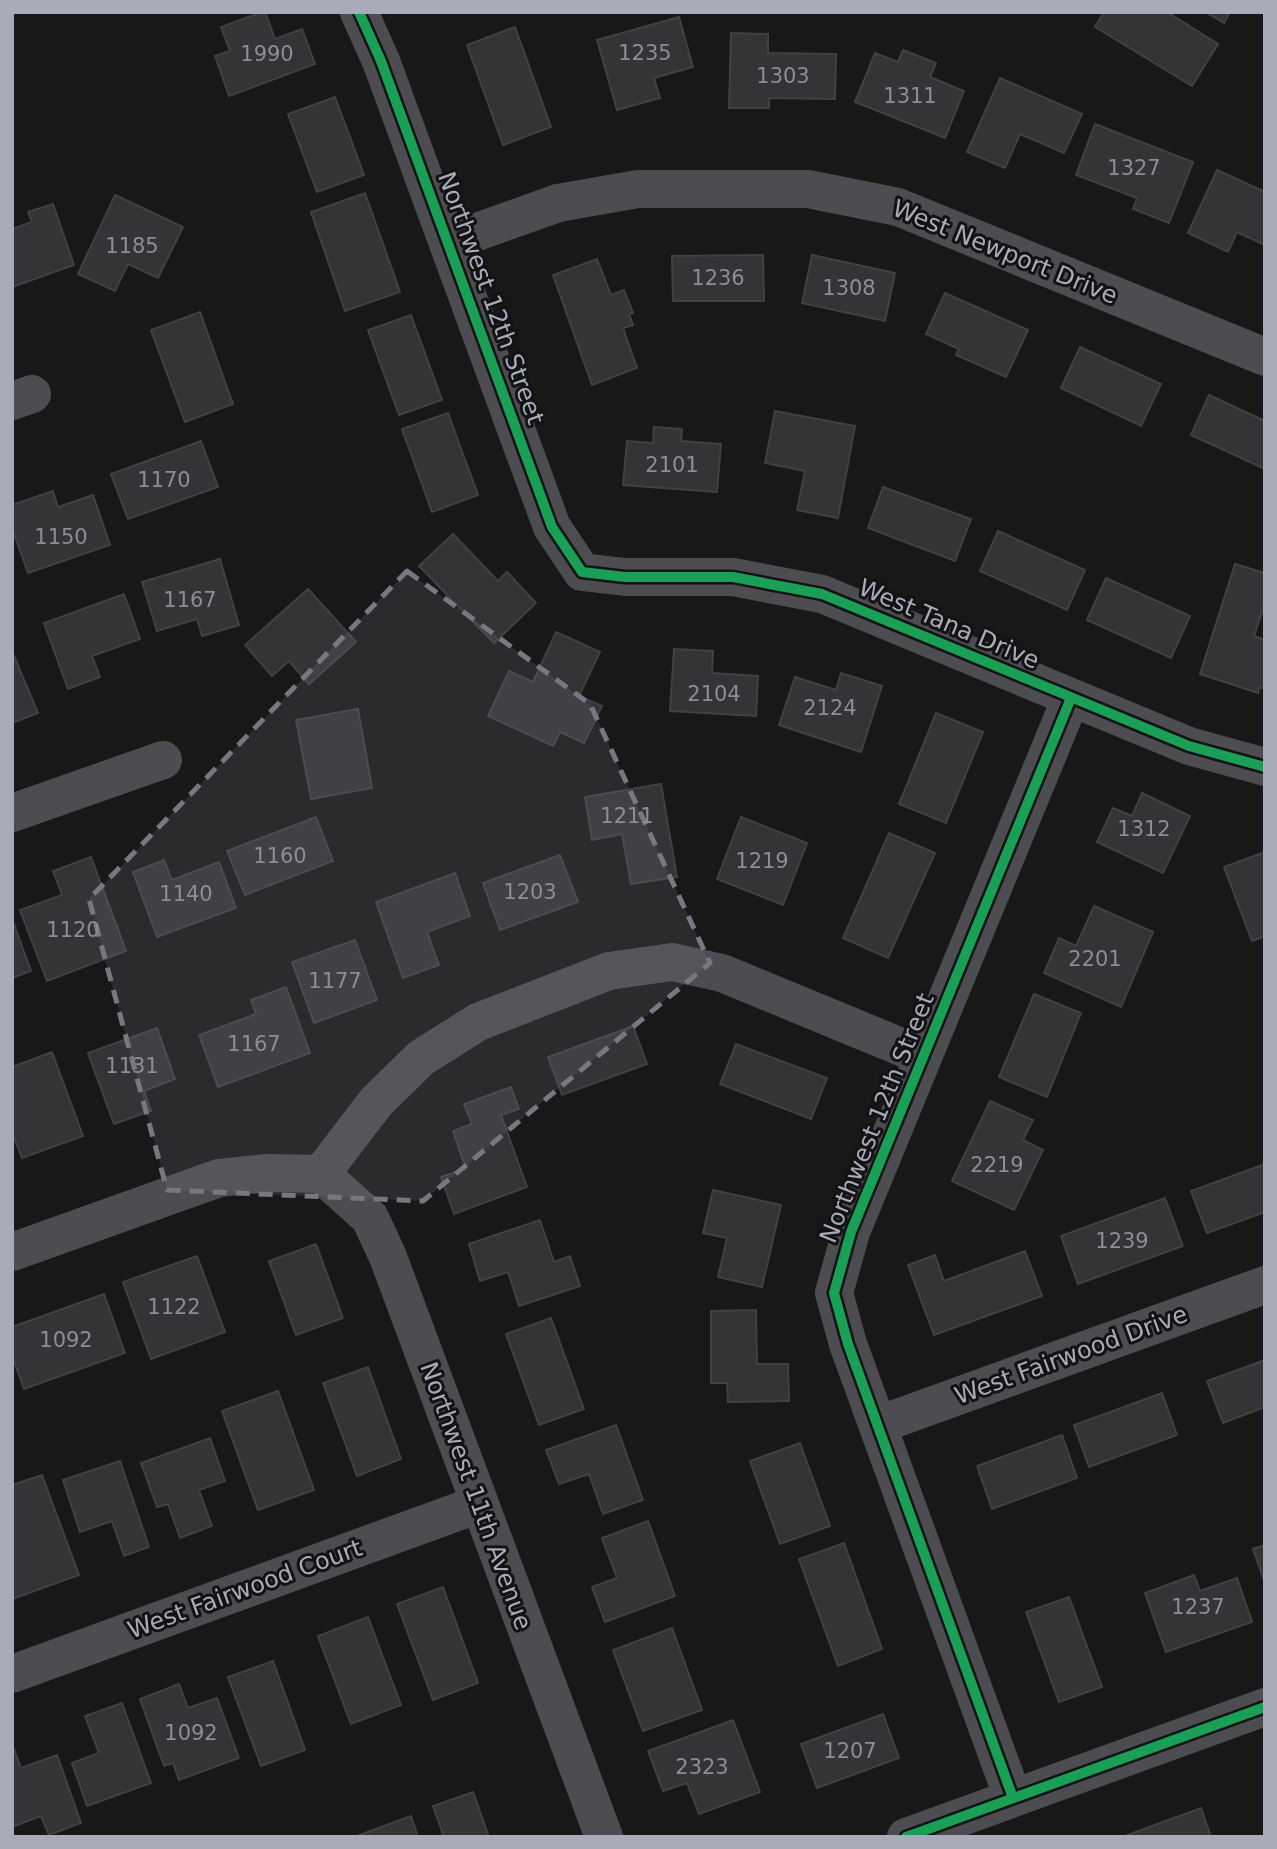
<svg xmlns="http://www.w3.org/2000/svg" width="1277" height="1849" viewBox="0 0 1277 1849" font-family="'DejaVu Sans',sans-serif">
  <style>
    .building { fill: #343436; stroke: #414144; stroke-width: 2 }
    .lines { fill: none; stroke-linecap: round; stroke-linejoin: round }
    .minor { stroke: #4d4d51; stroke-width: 38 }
    .cycleway-casing { stroke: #131214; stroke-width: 15 }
    .cycleway { stroke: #1a9f57; stroke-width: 10 }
    .marked { fill: #777881; fill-opacity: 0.2; stroke: #777881; stroke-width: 5; stroke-dasharray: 14 9; stroke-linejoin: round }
    .labels { text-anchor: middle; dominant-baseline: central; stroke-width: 6; stroke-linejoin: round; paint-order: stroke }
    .number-label { font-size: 21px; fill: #8c8d98 }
    .street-label { font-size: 24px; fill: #aaabb9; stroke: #131214 }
  </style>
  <rect width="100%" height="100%" fill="#181818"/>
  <g class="building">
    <path d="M262,12H265L275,39L302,29L315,64L229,96L215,56L230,51L221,27Z"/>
    <path d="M1104,12H1167L1218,44L1192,86L1095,27Z"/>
    <path d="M1206,12H1230L1224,23Z"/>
    <path d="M679,17L693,67L654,78L660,98L617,110L597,40Z"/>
    <path d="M515,27L551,127L503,145L467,45Z"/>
    <path d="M731,33L768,34V53L836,54L835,99L769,98V108H729Z"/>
    <path d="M903,50L936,63L930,77L964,91L945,138L855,102L875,53L898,62Z"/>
    <path d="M1000,78L1082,114L1064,153L1020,134L1005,168L967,152Z"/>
    <path d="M335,97L364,175L317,192L288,114Z"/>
    <path d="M1095,124L1193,162L1169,223L1133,209L1137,198L1076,175Z"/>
    <path d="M1217,170L1265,192V245L1237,232L1228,252L1188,233Z"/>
    <path d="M365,193L400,292L345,311L311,212Z"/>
    <path d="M115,195L183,227L158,278L128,264L115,291L78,274Z"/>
    <path d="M53,204L74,265L12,287V229L32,222L28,212Z"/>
    <path d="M763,255L764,301H673L672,256Z"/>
    <path d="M812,255L895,273L885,321L802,303Z"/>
    <path d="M597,259L611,295L624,290L633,313L629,314L633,325L623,328L637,368L592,385L553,275Z"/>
    <path d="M945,293L1028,330L1006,377L956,355L959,349L926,334Z"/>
    <path d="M200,312L233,404L185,422L151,330Z"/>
    <path d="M411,315L442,400L399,415L368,330Z"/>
    <path d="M1080,347L1161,384L1141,426L1061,388Z"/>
    <path d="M1209,395L1265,421V469L1191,435Z"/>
    <path d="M775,411L855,426L838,518L797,510L805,471L765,463Z"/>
    <path d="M448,413L478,495L432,512L402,429Z"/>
    <path d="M654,427L682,429L681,441L721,444L717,492L623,485L627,441L653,443Z"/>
    <path d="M201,441L218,487L128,519L111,474Z"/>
    <path d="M883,487L971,519L955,561L868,528Z"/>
    <path d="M53,491L58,507L93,495L110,545L28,573L12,528V505Z"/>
    <path d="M998,531L1085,570L1067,610L980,571Z"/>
    <path d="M453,534L498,581L507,572L536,603L494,643L419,566Z"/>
    <path d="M220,559L239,625L202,636L197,619L157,631L142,582Z"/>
    <path d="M1235,564L1265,573V603L1254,636L1265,640V689L1260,687L1258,693L1200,674Z"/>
    <path d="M1106,578L1190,616L1171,658L1087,620Z"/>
    <path d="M308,589L356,642L309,684L289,661L272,676L245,645Z"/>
    <path d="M124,594L140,639L92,656L100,677L68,689L44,623Z"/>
    <path d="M556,632L600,652L579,696L602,706L584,743L560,732L553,746L488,716L509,671L533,682Z"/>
    <path d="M674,649L713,651L712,673L758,676L756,716L670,711Z"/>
    <path d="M12,651L38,713L12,723Z"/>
    <path d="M841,673L882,686L861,752L779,725L795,677L836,690Z"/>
    <path d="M358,709L372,788L311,799L296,720Z"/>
    <path d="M936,713L983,732L946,823L899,804Z"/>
    <path d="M661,784L677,877L631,884L622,834L592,840L585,797Z"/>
    <path d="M1142,793L1190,816L1163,873L1097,842L1113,808L1132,816Z"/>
    <path d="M316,817L333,861L245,895L227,851Z"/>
    <path d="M741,817L807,843L783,905L717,879Z"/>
    <path d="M889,833L935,853L888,958L843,938Z"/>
    <path d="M1265,852V936L1252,941L1224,867Z"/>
    <path d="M560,855L578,902L500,930L483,883Z"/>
    <path d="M91,857L126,951L47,981L20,910L62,895L53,871Z"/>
    <path d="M164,860L172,880L219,862L236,908L157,937L133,872Z"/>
    <path d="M455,873L470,916L427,932L439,965L403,978L376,902Z"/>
    <path d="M1094,906L1153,932L1121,1007L1044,973L1059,938L1076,946Z"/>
    <path d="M12,919L31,971L12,978Z"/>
    <path d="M355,940L377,1000L314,1023L292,962Z"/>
    <path d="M286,987L310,1053L218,1087L199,1035L256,1014L251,1000Z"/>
    <path d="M1034,994L1081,1013L1047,1097L999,1077Z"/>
    <path d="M633,1026L647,1064L562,1095L548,1057Z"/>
    <path d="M157,1028L175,1079L144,1091L151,1111L114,1124L88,1053Z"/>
    <path d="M736,1044L827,1078L811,1119L720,1084Z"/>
    <path d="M52,1052L83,1136L22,1158L12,1132V1067Z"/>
    <path d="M511,1087L519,1109L501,1115L527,1187L454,1214L441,1177L466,1169L453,1131L472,1124L464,1104Z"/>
    <path d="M990,1101L1033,1120L1023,1140L1043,1150L1014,1210L952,1181Z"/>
    <path d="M1265,1164V1212L1207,1233L1191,1191Z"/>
    <path d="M713,1190L781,1205L762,1287L718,1277L727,1238L703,1233Z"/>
    <path d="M1165,1198L1183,1246L1078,1284L1061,1236Z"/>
    <path d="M540,1220L554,1262L570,1256L580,1286L519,1306L508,1272L480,1281L469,1244Z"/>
    <path d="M316,1244L343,1318L296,1335L269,1261Z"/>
    <path d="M1025,1251L1042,1296L934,1335L908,1265L935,1255L944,1281Z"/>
    <path d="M197,1256L225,1332L151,1359L123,1282Z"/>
    <path d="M104,1294L125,1353L24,1389L12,1356V1327Z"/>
    <path d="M756,1310L757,1364H788L789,1401L728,1402L727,1383H711V1311Z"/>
    <path d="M551,1318L584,1409L539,1425L506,1334Z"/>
    <path d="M1265,1360V1407L1223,1423L1207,1381Z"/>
    <path d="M368,1367L401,1459L357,1476L323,1383Z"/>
    <path d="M278,1391L314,1490L258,1510L222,1411Z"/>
    <path d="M1162,1393L1177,1435L1089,1467L1074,1425Z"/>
    <path d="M616,1425L643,1500L603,1514L589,1474L559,1484L546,1450Z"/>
    <path d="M1062,1435L1077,1478L992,1509L977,1466Z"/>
    <path d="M210,1438L225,1481L199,1490L212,1526L180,1538L168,1504L157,1507L141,1463Z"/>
    <path d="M800,1443L830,1526L780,1544L750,1461Z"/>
    <path d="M120,1461L149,1547L124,1556L112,1521L80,1532L63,1480Z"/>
    <path d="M42,1475L79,1575L12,1599V1485Z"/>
    <path d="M648,1521L675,1596L605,1622L592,1587L617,1578L602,1538Z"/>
    <path d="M844,1543L882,1649L838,1666L799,1559Z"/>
    <path d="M1265,1545V1583L1253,1549Z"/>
    <path d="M1194,1575L1200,1591L1237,1578L1252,1622L1166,1652L1145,1593Z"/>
    <path d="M443,1587L478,1683L433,1700L397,1604Z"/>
    <path d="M1069,1597L1102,1687L1059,1702L1026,1612Z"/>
    <path d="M368,1617L401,1705L351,1724L318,1636Z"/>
    <path d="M672,1628L702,1710L643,1731L613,1650Z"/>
    <path d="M273,1661L305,1750L261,1766L228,1677Z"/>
    <path d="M179,1684L188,1708L217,1698L239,1758L179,1780L173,1763L164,1766L140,1699Z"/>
    <path d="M122,1703L151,1783L87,1806L72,1763L99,1753L85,1716Z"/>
    <path d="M883,1714L899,1758L817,1788L801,1744Z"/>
    <path d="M733,1720L760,1792L699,1814L687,1783L663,1791L648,1751Z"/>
    <path d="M12,1744L21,1768L57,1755L81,1823L49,1835L41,1816L12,1827Z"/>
    <path d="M473,1792L489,1837H444L433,1806Z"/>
    <path d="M1201,1808L1211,1837H1122Z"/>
    <path d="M411,1816L418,1837H354Z"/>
  </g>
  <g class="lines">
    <g class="minor">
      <path d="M359,12L381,61L552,527L582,572L625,577H733L822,594L1189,746L1265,767"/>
      <path d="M449,242L558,203L638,189H808L898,207L1265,357"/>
      <path d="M12,401L32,394"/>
      <path d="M12,813L163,760"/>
      <path d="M321,1174L370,1218L388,1257L604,1837"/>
      <path d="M12,1252L219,1178L266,1173L321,1174L376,1102L421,1058L478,1022L609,971L672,962L722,973L923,1056"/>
      <path d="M878,1425L1265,1285"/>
      <path d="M12,1674L479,1504"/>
      <path d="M1013,1798L848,1344L834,1293L851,1232L1071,698"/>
      <path d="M906,1837L1265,1707"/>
    </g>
    <g class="cycleway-casing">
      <g id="cycleway">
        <path d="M359,12L381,61L552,527L582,572L625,577H733L822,594L1189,746L1265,767"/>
        <path d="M1013,1798L848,1344L834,1293L851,1232L1071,698"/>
        <path d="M906,1837L1265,1707"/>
      </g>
    </g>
    <use href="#cycleway" class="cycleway"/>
  </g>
  <path class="marked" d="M407,571L590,704L710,963L423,1201L167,1190L89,899Z"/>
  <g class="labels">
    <g class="number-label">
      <text x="645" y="53">1235</text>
      <text x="267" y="54">1990</text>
      <text x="783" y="76">1303</text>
      <text x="910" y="96">1311</text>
      <text x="1134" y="168">1327</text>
      <text x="132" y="246">1185</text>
      <text x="718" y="278">1236</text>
      <text x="849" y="288">1308</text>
      <text x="672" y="465">2101</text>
      <text x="164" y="480">1170</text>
      <text x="61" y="537">1150</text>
      <text x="190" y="600">1167</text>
      <text x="714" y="694">2104</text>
      <text x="830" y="708">2124</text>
      <text x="627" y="816">1211</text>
      <text x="1144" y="829">1312</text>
      <text x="280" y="856">1160</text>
      <text x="762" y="861">1219</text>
      <text x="530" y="892">1203</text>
      <text x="186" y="894">1140</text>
      <text x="73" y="930">1120</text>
      <text x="1095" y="959">2201</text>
      <text x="335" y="981">1177</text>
      <text x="254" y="1044">1167</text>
      <text x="132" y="1066">1131</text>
      <text x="997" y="1165">2219</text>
      <text x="1122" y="1241">1239</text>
      <text x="174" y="1307">1122</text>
      <text x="66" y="1340">1092</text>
      <text x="1198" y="1607">1237</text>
      <text x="191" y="1733">1092</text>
      <text x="850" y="1751">1207</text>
      <text x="702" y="1767">2323</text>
    </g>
    <g class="street-label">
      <text transform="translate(1005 252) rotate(22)">West Newport Drive</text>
      <text transform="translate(491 298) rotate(70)">Northwest 12th Street</text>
      <text transform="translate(949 624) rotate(23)">West Tana Drive</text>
      <text transform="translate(877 1118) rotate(-68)">Northwest 12th Street</text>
      <text transform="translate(1071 1355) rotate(-20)">West Fairwood Drive</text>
      <text transform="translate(476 1496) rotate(70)">Northwest 11th Avenue</text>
      <text transform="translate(245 1589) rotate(-20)">West Fairwood Court</text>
    </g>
  </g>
  <rect width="1277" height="1849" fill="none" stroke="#aaabb9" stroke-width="28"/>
</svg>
